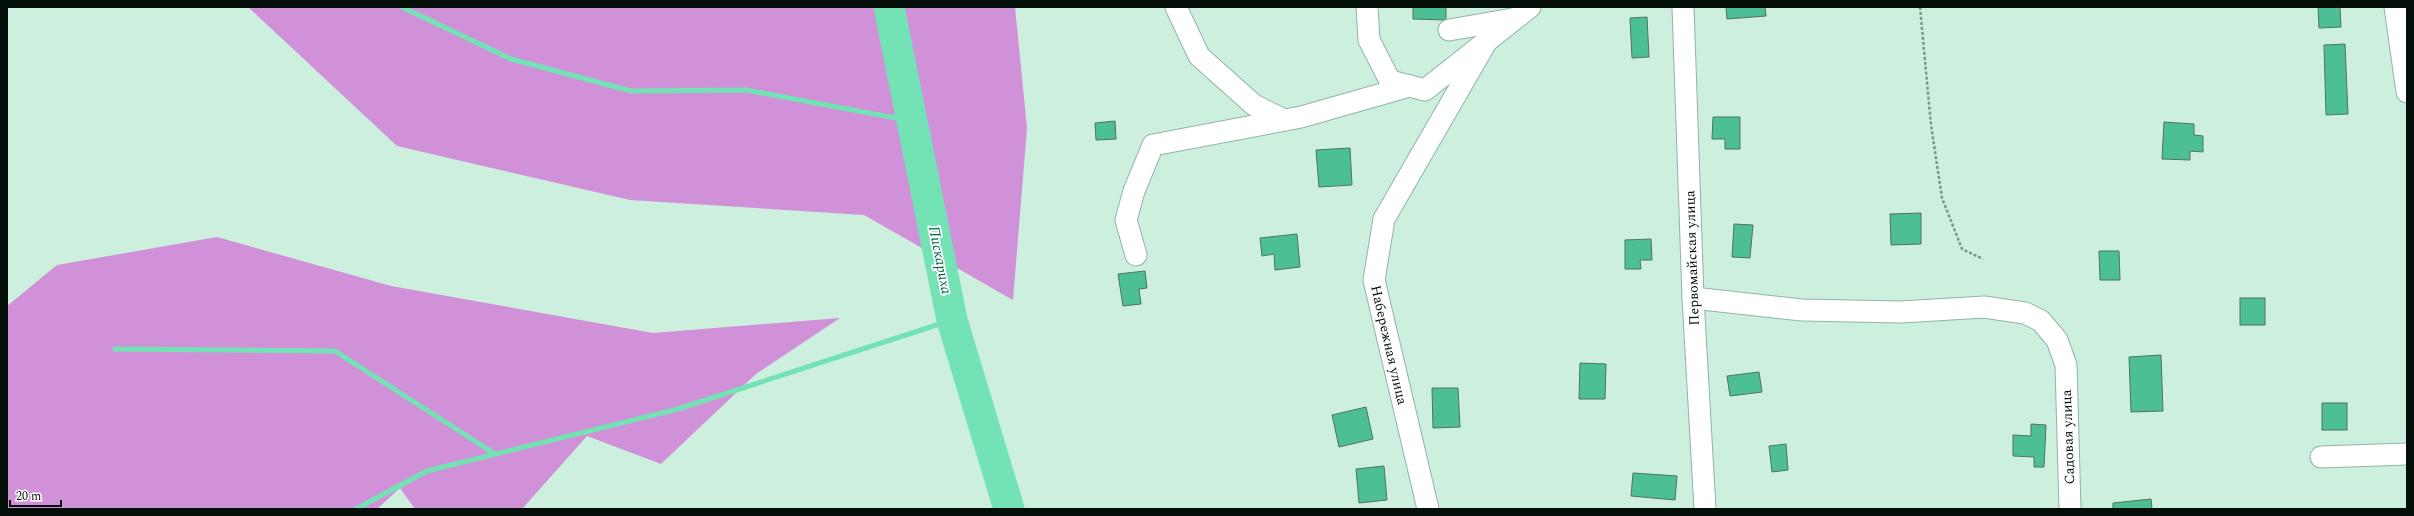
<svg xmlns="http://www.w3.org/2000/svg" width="2414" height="516" viewBox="0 0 2414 516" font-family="Spectral,serif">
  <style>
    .forest { fill: #d091d9 }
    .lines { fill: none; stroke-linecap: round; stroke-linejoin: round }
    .stream { stroke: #73e3b6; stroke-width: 5 }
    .river { stroke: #73e3b6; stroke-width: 31 }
    .building { fill: #4dbf94; stroke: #527263 }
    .minor-casing { stroke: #93b4a5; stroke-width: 23 }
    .path { stroke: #7c9589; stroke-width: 2.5; stroke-dasharray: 3 2; stroke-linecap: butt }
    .minor { stroke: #fff; stroke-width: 21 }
    .labels { text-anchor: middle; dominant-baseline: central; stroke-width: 3.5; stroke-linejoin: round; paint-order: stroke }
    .street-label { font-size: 14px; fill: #040f0a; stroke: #fff }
    .water-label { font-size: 15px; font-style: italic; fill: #016145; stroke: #fff }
  </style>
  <rect width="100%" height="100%" fill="#ccefde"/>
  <g class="forest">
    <path d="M248,7H1015L1027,128L1013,300L864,215L630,200L397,146Z"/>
    <path d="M217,237L391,286L653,333L840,318L756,374L661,464L587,436L522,509H415L400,488L377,509H7V306L57,265Z"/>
  </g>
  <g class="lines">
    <g class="stream">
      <path d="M402,7L511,59L631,91L746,90L912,121"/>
      <path d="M115,349L335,351L495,454"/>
      <path d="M356,509L427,471L678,409L952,320"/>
    </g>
    <path class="river" d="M889,7L952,320L1009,509"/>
  </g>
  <g class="building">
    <path d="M1413,7H1446V20L1413,19Z"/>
    <path d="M1726,7H1765L1766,16L1727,19Z"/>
    <path d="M2318,7H2340L2341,27L2319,28Z"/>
    <path d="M1647,17L1649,57L1632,58L1630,18Z"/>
    <path d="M2345,44L2348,114L2326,115L2324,45Z"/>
    <path d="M1713,117H1740V149H1725V139H1712Z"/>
    <path d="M1115,121L1116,139L1096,140L1095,123Z"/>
    <path d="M2164,122L2194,124V135L2203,136V152L2190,151V160L2162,159Z"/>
    <path d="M1350,148L1352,185L1319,187L1316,150Z"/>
    <path d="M1921,213V244L1891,245L1890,214Z"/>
    <path d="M1734,224L1753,225L1750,258L1732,257Z"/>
    <path d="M1297,234L1300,267L1275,270L1274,254L1262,256L1260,238Z"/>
    <path d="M1651,239L1652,260H1640L1641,269H1625V240Z"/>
    <path d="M2099,251H2119L2120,280H2100Z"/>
    <path d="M1145,271L1147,288L1139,289L1141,304L1123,306L1118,274Z"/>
    <rect x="2240" y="298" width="25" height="27"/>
    <path d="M2161,355L2163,411L2131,412L2129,357Z"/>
    <path d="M1580,363L1606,364L1605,399H1579Z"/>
    <path d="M1759,372L1762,392L1730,396L1727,376Z"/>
    <path d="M1432,388H1458L1460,427L1433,428Z"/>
    <rect x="2322" y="403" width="25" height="27"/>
    <path d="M1366,407L1373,439L1339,447L1332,415Z"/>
    <path d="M2031,424L2046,425L2044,467H2034V457L2013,456V435L2031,436Z"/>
    <path d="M1786,444L1788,470L1772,472L1769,446Z"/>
    <path d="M1384,466L1387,500L1359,503L1356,469Z"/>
    <path d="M1633,473L1677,476L1675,500L1631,496Z"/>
    <path d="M2151,499L2152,509H2113V503Z"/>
  </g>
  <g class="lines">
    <g class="minor-casing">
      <g id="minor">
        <path d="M1176,7L1199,56L1254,105L1284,120"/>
        <path d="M1367,7L1369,40L1390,81L1425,90L1530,7"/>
        <path d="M1683,7L1693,298L1705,509"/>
        <path d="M2395,7L2407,92"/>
        <path d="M1449,30L1513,19"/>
        <path d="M1136,255L1126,220L1134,191L1153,145L1301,117L1410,86"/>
        <path d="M1693,298L1802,310L1901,312L1984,307L2025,313L2041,321L2057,340L2066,365L2070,509"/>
        <path d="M2321,457L2407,454"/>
        <path d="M1428,509L1374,280L1384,219L1488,39"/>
      </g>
    </g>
    <path class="path" d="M1920,7L1931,125L1942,198L1962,249L1983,259"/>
    <use href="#minor" class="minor"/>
  </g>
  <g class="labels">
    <g class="street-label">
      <text transform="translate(1692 258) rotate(-92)">Первомайская улица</text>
      <text transform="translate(1389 345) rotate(77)">Набережная улица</text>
      <text transform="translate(2068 437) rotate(-92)">Садовая улица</text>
    </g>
    <g class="water-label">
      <text transform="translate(940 260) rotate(79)">Пискариха</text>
    </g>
  </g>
  <rect width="2414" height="516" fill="none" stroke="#040f0a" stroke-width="16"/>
  <path d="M10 500v6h51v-6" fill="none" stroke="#040f0a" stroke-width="2"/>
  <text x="16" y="500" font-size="12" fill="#040f0a" stroke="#ffffff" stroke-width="3" paint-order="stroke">20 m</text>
</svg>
